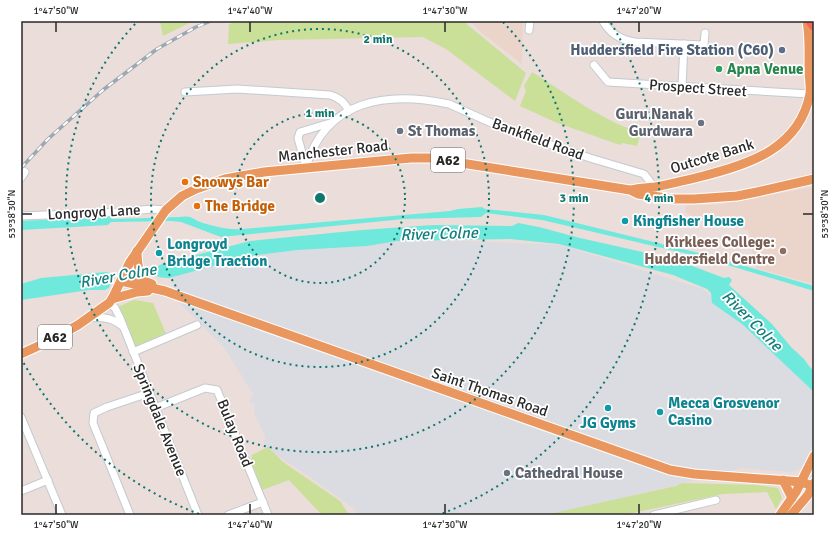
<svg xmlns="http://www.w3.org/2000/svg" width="835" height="536" viewBox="0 0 835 536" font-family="Signika,sans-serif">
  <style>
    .industrial { fill: #dbdbe2 }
    .education { fill: #ebd4ca }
    .green { fill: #cadf98 }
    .water { fill: #70e9dd }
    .pier { fill: #eaddda }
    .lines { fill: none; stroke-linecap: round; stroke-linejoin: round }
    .minor-casing { stroke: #c2cbd2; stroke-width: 9 }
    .major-casing { stroke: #fff; stroke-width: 11 }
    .highway-casing { stroke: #fff; stroke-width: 13 }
    .minor { stroke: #fff; stroke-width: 7 }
    .major { stroke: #ea975f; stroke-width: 9 }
    .highway { stroke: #f76358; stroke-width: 11 }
    .rail-casing { stroke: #9da8b2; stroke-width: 3.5 }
    .rail { stroke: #fff; stroke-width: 2; stroke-dasharray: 6; stroke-linecap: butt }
    .ticks { fill: none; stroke: #282828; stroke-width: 1.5 }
    .ring { fill: none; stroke: #0f766e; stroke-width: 2; stroke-dasharray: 2 4 }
    .service-dot { fill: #5c6f8a; stroke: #fff; stroke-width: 1.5 }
    .leisure-dot { fill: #2e9e5b; stroke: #fff; stroke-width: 1.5 }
    .worship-dot { fill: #6b7280; stroke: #fff; stroke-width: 1.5 }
    .food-dot { fill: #e8710a; stroke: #fff; stroke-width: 1.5 }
    .culture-dot { fill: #0f9aa8; stroke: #fff; stroke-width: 1.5 }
    .education-dot { fill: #8d6e63; stroke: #fff; stroke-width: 1.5 }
    .labels { text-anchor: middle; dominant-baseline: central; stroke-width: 3.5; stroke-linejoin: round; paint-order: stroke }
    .shield { fill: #fff; stroke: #686868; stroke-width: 1 }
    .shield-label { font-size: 14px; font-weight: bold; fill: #282828 }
    .service-label { font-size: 15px; font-weight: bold; fill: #4e5e75; stroke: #fff; text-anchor: end }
    .leisure-label { font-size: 15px; font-weight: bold; fill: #27864d; stroke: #fff; text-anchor: start }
    .street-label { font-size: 15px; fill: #282828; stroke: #fff }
    .worship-label { font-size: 15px; font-weight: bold; fill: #5b616d; stroke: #fff; text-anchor: start }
    .food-label { font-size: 15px; font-weight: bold; fill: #c56008; stroke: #fff; text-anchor: start }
    .culture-label { font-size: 15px; font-weight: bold; fill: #0d838f; stroke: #fff; text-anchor: start }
    .education-label { font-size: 15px; font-weight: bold; fill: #785e54; stroke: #fff; text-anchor: end }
    .water-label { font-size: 16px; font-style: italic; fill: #127f7d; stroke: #fff }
    .centre { fill: #0f766e; stroke: #fff; stroke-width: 2 }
    .ring-label { font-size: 12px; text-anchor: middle; font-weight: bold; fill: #0f766e; stroke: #fff; stroke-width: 3.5; stroke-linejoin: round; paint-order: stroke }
    .neatline { fill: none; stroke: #282828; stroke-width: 1.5 }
    .ticks-label { font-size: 10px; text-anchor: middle; fill: #282828 }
  </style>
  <rect width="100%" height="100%" fill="#eaddda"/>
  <path class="industrial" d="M402,241H466L560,245L703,289L814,390V441L802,468L790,472L741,468L673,486L551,515H358L354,508L304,473L275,454L270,455L263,441L266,438L254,412L255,404L249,402L253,394L225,349L195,318L177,301L171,277L238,259L293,250Z"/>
  <g class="education">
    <path d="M471,21H523L522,64L478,30Z"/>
    <path d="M814,187V284L756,268L748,230L697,218L689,215L685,212L686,206L688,205H716Z"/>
  </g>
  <g class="green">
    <path d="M160,21H193L163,36Z"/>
    <path d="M240,21H463L526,73L515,101L446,49L423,37L279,40L228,44L229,24Z"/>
    <path d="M532,72C567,94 601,120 641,133L637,146L622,143L620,145L555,122L520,106L526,91L524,86Z"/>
    <path d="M134,300L153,303L166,334L135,347L118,307Z"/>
    <path d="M268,447L283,462L340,501L349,515H322L289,480L262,490L251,461L252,455Z"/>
    <path d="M682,483L756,485L778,488L782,498L776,509L767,492L723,494L623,515H545L676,486Z"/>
  </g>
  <g class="water">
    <path d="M482,207L485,209L544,215L703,254L814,286V291L701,257L542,220L486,213L481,217L404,219L221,237L181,222L172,221L111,222L108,225L21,230V221L110,217L112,219L180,217C193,215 191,219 203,223C217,227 229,230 243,229L450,211L458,209Z"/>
    <path d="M518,223L539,227L580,238L674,259L724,278L729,277L732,280L729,285L772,324L791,347L804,359L809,366L814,371V392L742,324L712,303L711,293L707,289L673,275L559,244L510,239L397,241L367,246L297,250L250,256L169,278L154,277L110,287L105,290H89L21,300V284L41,278L106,272C121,276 149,271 162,264L250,241L362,230L433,225L512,226Z"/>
  </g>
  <path class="pier" d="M149,267L151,273L163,279L142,280L108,290L116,272Z"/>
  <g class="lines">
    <g class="minor-casing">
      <g id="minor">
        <path d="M603,21C610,34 621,40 635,42L704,45L705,33"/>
        <path d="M529,30L530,21"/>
        <path d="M594,65L608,82L810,94"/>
        <path d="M682,87L684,44"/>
        <path d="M185,92L237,89L330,95C340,98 344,102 349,111"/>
        <path d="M306,167C326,99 387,91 449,104L507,130L590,158L644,174L654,187"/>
        <path d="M306,167L298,138L300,132L330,123"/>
        <path d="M21,170L25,172L21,178"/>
        <path d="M21,216L120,212L152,209L166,210"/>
        <path d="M109,303L115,308L120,318L198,515"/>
        <path d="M88,318C101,317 112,317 122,326"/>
        <path d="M133,352L197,325"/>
        <path d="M155,408L205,388L217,390L268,515"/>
        <path d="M21,417L62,515"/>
        <path d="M21,491L48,480"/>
        <path d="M130,515L93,423L94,413L107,407L149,393"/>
        <path d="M228,515L263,502"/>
        <path d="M654,515L716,500"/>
      </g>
    </g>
    <g class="major-casing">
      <g id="major">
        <path d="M631,190C639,188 647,188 655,187C671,184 687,180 703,176C751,164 799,148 810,94C811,86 809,78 809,70C809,53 810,38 807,21"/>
        <path d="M137,251C137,262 138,275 146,282"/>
        <path d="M125,274L152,284"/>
        <path d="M121,281L165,291L670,470L694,474L802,482L812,486"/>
        <path d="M112,299L137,292L148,291"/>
        <path d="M21,354L47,342L78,325L109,303L112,299L130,262L166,210L182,196L196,189L225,179L264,172L411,158H430L630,190L638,194L674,199H694L737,196L757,192L814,179"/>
        <path d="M783,480L792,498"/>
        <path d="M780,515L796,492L814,456"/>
        <path d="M791,515L808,495L814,483"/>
      </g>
    </g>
    <g class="highway-casing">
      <path id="highway" d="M811,21L814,25"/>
    </g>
    <use href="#minor" class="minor"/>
    <use href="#major" class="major"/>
    <use href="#highway" class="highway"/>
    <g class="rail-casing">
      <path id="rail" d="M21,168L48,139L103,90L157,49L196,27L211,21"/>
    </g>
    <use href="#rail" class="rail"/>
  </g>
  <path class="ticks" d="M56,22V32M250,22V32M445,22V32M639,22V32M22,214H32M803,214H813M56,504V514M250,504V514M445,504V514M639,504V514"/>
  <g class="ring">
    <circle cx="320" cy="198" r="85"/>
    <circle cx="320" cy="198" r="169"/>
    <path d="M503 22A254 254 0 1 1 137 22"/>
    <path d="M199 514A339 339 0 0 1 22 360M611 23A339 339 0 0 1 441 514"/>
  </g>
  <circle class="service-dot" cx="782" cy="50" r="4"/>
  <circle class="leisure-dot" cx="719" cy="69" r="4"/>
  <g class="worship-dot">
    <circle cx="701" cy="123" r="4"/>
    <circle cx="400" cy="131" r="4"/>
    <circle cx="507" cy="473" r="4"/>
  </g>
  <g class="food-dot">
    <circle cx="185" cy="182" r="4"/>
    <circle cx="197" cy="206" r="4"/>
  </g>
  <g class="culture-dot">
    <circle cx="625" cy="221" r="4"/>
    <circle cx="159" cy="253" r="4"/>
    <circle cx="608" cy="408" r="4"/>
    <circle cx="660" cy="412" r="4"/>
  </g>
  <circle class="education-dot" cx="783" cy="251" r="4"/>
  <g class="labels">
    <g class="shield">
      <rect x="431" y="148" width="34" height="24" rx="3"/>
      <rect x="38" y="325" width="34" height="24" rx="3"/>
    </g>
    <g class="shield-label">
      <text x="448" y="160">A62</text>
      <text x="55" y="337">A62</text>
    </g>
    <g class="service-label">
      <text x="774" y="50">Huddersfield Fire Station (C60)</text>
    </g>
    <g class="leisure-label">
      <text x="727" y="69">Apna Venue</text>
    </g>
    <g class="street-label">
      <text transform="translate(698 88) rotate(4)">Prospect Street</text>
      <text transform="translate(538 139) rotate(20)">Bankfield Road</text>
      <text transform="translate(333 151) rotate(-6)">Manchester Road</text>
      <text transform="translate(712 156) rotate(-17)">Outcote Bank</text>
      <text transform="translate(94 212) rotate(-3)">Longroyd Lane</text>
      <text transform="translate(490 392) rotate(19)">Saint Thomas Road</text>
      <text transform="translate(160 420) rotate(68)">Springdale Avenue</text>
      <text transform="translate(235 433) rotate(68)">Bulay Road</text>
    </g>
    <g class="worship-label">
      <text x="693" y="114" text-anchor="end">Guru Nanak<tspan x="693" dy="17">Gurdwara</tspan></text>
      <text x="408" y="131">St Thomas</text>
      <text x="515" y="473">Cathedral House</text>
    </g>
    <g class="food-label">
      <text x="193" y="182">Snowys Bar</text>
      <text x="205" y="206">The Bridge</text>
    </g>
    <g class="culture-label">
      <text x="633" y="221">Kingfisher House</text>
      <text x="167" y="244">Longroyd<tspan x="167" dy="17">Bridge Traction</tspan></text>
      <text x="668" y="403">Mecca Grosvenor<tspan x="668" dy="17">Casino</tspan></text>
      <text x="608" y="423" text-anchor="middle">JG Gyms</text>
    </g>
    <g class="education-label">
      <text x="775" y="242">Kirklees College:<tspan x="775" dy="17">Huddersfield Centre</tspan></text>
    </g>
    <g class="water-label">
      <text transform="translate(439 234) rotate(-2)">River Colne</text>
      <text transform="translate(118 276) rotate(-10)">River Colne</text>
      <text transform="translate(752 321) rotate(45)">River Colne</text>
    </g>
  </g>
  <circle cx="320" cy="198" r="6" class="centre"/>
  <g class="ring-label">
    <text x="378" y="43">2 min</text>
    <text x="320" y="117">1 min</text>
    <text x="574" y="202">3 min</text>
    <text x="659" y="202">4 min</text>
  </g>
  <rect width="835" height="536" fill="none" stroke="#ffffff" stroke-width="44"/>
  <rect x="22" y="22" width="791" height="492" class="neatline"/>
  <g class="ticks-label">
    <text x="56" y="14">1°47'50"W</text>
    <text x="250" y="14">1°47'40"W</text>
    <text x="445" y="14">1°47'30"W</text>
    <text x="639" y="14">1°47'20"W</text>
    <text transform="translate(11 214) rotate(-90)" y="4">53°38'30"N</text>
    <text transform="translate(824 214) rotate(-90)" y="4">53°38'30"N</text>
    <text x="56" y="528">1°47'50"W</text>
    <text x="250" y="528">1°47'40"W</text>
    <text x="445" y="528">1°47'30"W</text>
    <text x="639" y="528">1°47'20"W</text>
  </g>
</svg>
